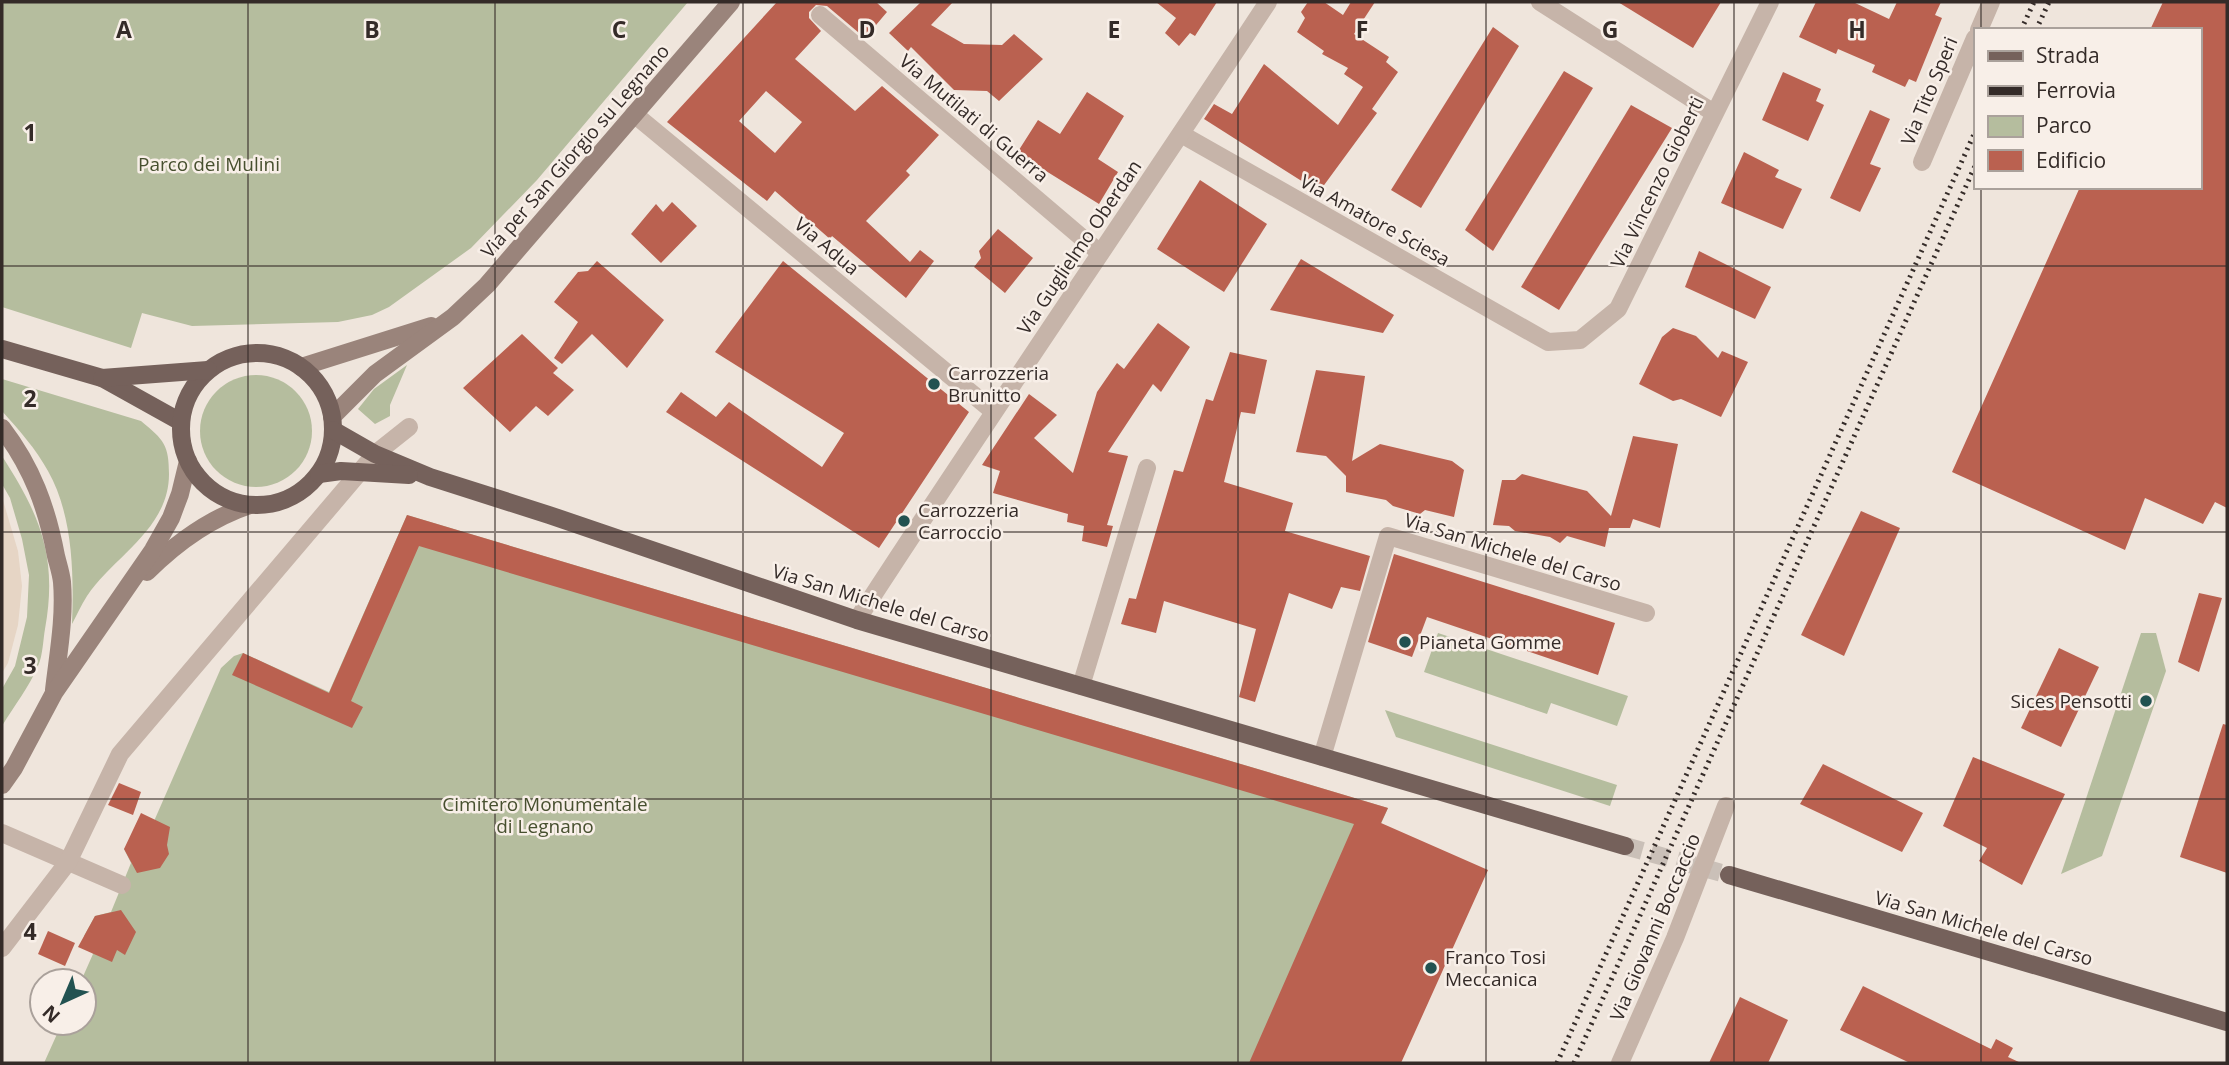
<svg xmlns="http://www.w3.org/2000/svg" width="2229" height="1065" viewBox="0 0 2229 1065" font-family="'Open Sans',sans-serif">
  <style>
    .green { fill: #b5bd9e }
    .plaza { fill: #e6d5c5 }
    .building { fill: #ba6150; fill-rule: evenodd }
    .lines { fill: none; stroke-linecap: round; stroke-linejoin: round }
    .primary-tunnel { stroke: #cac0b8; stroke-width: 18; stroke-dasharray: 18 9; stroke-linecap: butt }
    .street { stroke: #c6b4a9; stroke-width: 18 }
    .secondary { stroke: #9a847b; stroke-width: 18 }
    .primary { stroke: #75615b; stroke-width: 18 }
    .rail { stroke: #342b28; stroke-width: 5; stroke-dasharray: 2 5; stroke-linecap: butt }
    .grid { fill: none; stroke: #342b28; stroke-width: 2; stroke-opacity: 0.55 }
    .poi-dot { fill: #225251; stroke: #f8efe8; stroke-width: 2.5 }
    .labels { text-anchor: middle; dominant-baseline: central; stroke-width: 5; stroke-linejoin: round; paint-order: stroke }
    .street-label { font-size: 19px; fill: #342b28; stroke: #f8efe8 }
    .park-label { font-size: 19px; fill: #47502f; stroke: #f8efe8 }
    .poi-label { font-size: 19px; fill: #342b28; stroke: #f8efe8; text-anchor: start }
    .grid-label { font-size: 23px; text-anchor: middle; font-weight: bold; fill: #342b28; stroke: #f8efe8; stroke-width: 5; stroke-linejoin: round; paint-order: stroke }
  </style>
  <rect width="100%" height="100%" fill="#efe5dc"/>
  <g class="green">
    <path d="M2,2H688L537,180L471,248L389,307L372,315L338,322L192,326L142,313L131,348L2,307Z"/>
    <path d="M407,365L390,405V416L375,424L358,409L374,389Z"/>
    <circle cx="256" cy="431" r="56"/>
    <path d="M2,379L141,421C164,440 169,445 169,474C169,529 114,556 87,596C81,605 77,615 72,624C74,575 73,515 48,471C36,449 19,430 2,411Z"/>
    <path d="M2,456C40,515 58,557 45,629C43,640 43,655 38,666C29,687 14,706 2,726V689L15,666L27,617L29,575L22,539L10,498L2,484Z"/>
    <path d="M407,515L1388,808L1274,1063H44L62,1023H84V981H81L93,954L84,936L95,916L111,912L131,863L124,849L151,828L221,668L234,656L243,653L329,692Z"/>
    <path d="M1438,633L1628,696L1617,726L1551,703L1547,714L1424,672Z"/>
    <path d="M2141,633H2156L2166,671L2102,856L2061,874Z"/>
    <path d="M1385,710L1617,785L1610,806L1396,737Z"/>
  </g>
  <path class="plaza" d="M2,497L18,551L22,586L18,625L8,663L2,673Z"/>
  <g class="building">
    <path d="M777,2H876L887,12L865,38L827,6L816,5L809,12V18L821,31L795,59L855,111L882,86L939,135L906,171L910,175L866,221L910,262L920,250L934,261L906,298L832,236L830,239L775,191L767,201L667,122ZM766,91L802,122L775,153L739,121Z"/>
    <path d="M921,2H953L931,25L964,44L1002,45L1014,34L1043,59L999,101L987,91L954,90L911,47L908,51L889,33Z"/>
    <path d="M1156,2H1217L1195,36L1190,33L1179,46L1165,33L1176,18Z"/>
    <path d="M1308,2H1324L1343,15L1351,2H1375L1354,34L1389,57L1386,62L1398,72L1372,109L1377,113L1319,192L1204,119L1214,104L1232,114L1264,64L1338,125L1363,87L1344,74L1348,68L1322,54L1324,51L1297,32L1305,18L1301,12Z"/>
    <path d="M1618,2H1721L1693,48Z"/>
    <path d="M1816,2H1853L1889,19L1897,2H1941L1935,15L1942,18L1916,82L1909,79L1905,87L1872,72L1875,65L1838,49L1836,54L1799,37Z"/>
    <path d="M2163,2H2227V508L2215,502L2203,524L2145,498L2125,550L1952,472L2080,187H2199V30H2150Z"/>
    <path d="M1493,27L1519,46L1421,208L1391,190Z"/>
    <path d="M1564,71L1593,88L1493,251L1465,230Z"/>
    <path d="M1783,72L1821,89L1816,101L1824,105L1808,141L1762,120Z"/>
    <path d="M1087,92L1124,116L1098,159L1118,172L1099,204L1017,153L1038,120L1060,134Z"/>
    <path d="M1631,105L1672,128L1559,310L1521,287Z"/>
    <path d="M1870,110L1890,119L1870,164L1881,168L1860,212L1830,198Z"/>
    <path d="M1744,152L1779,170L1775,177L1802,189L1783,229L1721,203Z"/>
    <path d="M1200,180L1267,224L1224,292L1157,249Z"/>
    <path d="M672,202L697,226L661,263L631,234L656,204L663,212Z"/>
    <path d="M998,229L1033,258L1005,293L974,267L981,258L979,251Z"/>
    <path d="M1699,251L1771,287L1755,319L1685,287Z"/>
    <path d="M1301,259L1394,315L1383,333L1270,310Z"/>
    <path d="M597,261L664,320L627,368L592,334L562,364L554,358L578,322L554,302L578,272L588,271Z"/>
    <path d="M783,261L969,412L879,548L666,412L681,392L716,417L729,402L822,467L844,433L715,352Z"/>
    <path d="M1158,323L1190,347L1161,392L1153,384L1108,452L1128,456L1107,525L1113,526L1107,547L1082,541L1084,526L1067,522L1068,514L993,493L1000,471L982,465L1029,394L1057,415L1034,438L1073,473L1097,392L1117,363L1124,369Z"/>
    <path d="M1673,328L1696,336L1718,358L1722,351L1748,362L1721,417L1681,399L1673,401L1639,384L1662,337Z"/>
    <path d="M522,334L558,368L553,373L574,390L548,416L536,406L510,432L463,388Z"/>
    <path d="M1230,352L1267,360L1255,414L1241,412L1224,482L1293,503L1285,531L1370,556L1360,591L1341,587L1332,609L1289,593L1255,702L1239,697L1256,629L1164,601L1156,633L1121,624L1129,598L1136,599L1174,470L1183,472L1206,399L1213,401Z"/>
    <path d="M1316,370L1365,376L1352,461L1380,444L1452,461L1464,470L1454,517L1425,510L1420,514L1393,506L1386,500L1346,492V476L1326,456L1296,452Z"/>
    <path d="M1633,436L1678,444L1660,528L1633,519L1630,528H1609L1605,547L1567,536L1560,543L1550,537L1515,531L1509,526L1493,525L1502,480H1515L1522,474L1587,491L1611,516Z"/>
    <path d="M1861,511L1900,528L1844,656L1801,635Z"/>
    <path d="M407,515L1388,808L1381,823L1488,870L1401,1063H1249L1354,824L419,546L351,701L363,707L352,728L232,675L243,653L329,693Z"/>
    <path d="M1394,554L1615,623L1598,675L1427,617L1412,657L1368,642Z"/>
    <path d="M2199,593L2222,598L2199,672L2178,662Z"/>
    <path d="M2059,648L2099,667L2061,747L2021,728Z"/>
    <path d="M2223,724L2227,725V873L2180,857Z"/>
    <path d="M1973,757L2065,794L2022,885L1979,861L1987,848L1943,826Z"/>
    <path d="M1823,764L1923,813L1902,852L1800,804Z"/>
    <path d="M119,783L141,792L133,815L108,805Z"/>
    <path d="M141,813L170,827L167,845L169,854L160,868L137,873L124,849Z"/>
    <path d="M121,910L136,932L125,955L117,950L112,962L78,947L95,916Z"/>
    <path d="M48,931L75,943L65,966L38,954Z"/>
    <path d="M1863,986L1991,1049L1996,1039L2013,1048L2008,1057L2021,1063H1910L1840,1030Z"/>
    <path d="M1740,997L1788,1020L1768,1063H1709Z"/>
  </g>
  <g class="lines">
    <path class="primary-tunnel" d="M1625,846L1729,875"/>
    <g class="street">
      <path d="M1540,2L1714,113"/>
      <path d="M820,15L1100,253"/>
      <path d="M1979,30L1991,2"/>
      <path d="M634,114L993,411"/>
      <path d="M1181,134L1548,342L1580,340L1618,309L1770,2"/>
      <path d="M1922,162L1975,38"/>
      <path d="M857,620C991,413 1132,209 1268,2"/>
      <path d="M1081,686L1147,468"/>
      <path d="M1322,757L1388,536L1646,613"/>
      <path d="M2,833L122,885"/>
      <path d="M2,948L68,862L120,754L375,454L409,427"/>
      <path d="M1620,1063L1675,938L1726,806"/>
    </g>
    <g class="secondary">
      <path d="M301,367L431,326"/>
      <path d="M332,417L375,374L453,317L487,285L731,2"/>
      <path d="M2,428C32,467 47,508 56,556C58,564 61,573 62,582C65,618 58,655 54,690"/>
      <path d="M147,572C176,543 211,518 250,505"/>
      <path d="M2,785L14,768L54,693L153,550L171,518L180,494L188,461"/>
    </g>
    <g class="primary">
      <path d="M2,349L102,378L181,422"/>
      <circle cx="257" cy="429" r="76"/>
      <path d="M102,378L208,370"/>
      <path d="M333,430L375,454L430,477L549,515L857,620L1625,846"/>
      <path d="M319,474L341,471L409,475"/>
      <path d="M1729,875L2227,1022"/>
    </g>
    <g class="rail">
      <path d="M2021,30L2034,2"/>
      <path d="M2036,30L2049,2"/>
      <path d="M1557,1063L1975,132"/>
      <path d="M1574,1063L1975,166"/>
    </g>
  </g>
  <path class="grid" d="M248,2V1063M495,2V1063M743,2V1063M991,2V1063M1238,2V1063M1486,2V1063M1734,2V1063M1981,2V30M1981,187V1063M2,266H2227M2,532H2227M2,799H2227"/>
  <g class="poi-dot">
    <circle cx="934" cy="384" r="7"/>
    <circle cx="904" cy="521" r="7"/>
    <circle cx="1405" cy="642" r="7"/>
    <circle cx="2146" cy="701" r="7"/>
    <circle cx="1431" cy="968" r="7"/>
  </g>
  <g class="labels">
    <g class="street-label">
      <text transform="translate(1929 91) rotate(-67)">Via Tito Speri</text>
      <text transform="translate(974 118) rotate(40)">Via Mutilati di Guerra</text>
      <text transform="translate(575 151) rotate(-49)">Via per San Giorgio su Legnano</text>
      <text transform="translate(1657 182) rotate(-64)">Via Vincenzo Gioberti</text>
      <text transform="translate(1375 220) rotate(29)">Via Amatore Sciesa</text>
      <text transform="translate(827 246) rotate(40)">Via Adua</text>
      <text transform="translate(1079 247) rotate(-56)">Via Guglielmo Oberdan</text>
      <text transform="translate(1513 552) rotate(17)">Via San Michele del Carso</text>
      <text transform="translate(881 603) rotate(17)">Via San Michele del Carso</text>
      <text transform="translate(1655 927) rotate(-67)">Via Giovanni Boccaccio</text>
      <text transform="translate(1984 928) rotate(16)">Via San Michele del Carso</text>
    </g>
    <g class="park-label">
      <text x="209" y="164">Parco dei Mulini</text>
      <text x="545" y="804">Cimitero Monumentale<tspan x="545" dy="22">di Legnano</tspan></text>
    </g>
    <g class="poi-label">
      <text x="948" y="373">Carrozzeria<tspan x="948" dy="22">Brunitto</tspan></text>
      <text x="918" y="510">Carrozzeria<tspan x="918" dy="22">Carroccio</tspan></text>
      <text x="1419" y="642">Pianeta Gomme</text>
      <text x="2132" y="701" text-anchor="end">Sices Pensotti</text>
      <text x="1445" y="957">Franco Tosi<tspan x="1445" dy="22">Meccanica</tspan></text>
    </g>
  </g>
  <g class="grid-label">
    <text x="124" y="38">A</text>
    <text x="372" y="38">B</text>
    <text x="619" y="38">C</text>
    <text x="867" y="38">D</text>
    <text x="1114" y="38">E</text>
    <text x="1362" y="38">F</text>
    <text x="1610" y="38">G</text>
    <text x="1857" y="38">H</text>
    <text x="30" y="141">1</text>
    <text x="30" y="407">2</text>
    <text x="30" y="674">3</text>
    <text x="30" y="940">4</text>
  </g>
  <rect width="2229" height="1065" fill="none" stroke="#342b28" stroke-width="7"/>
  <rect x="1974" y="28" width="228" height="161" fill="#f8efe8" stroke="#aaa19b" stroke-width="2"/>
  <rect x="1988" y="51" width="35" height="10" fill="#75615b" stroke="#aaa19b" stroke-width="2"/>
  <text x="2036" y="63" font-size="21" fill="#342b28">Strada</text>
  <rect x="1988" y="86" width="35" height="10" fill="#342b28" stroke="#aaa19b" stroke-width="2"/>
  <text x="2036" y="98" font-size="21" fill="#342b28">Ferrovia</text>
  <rect x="1988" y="116" width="35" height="21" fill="#b5bd9e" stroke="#aaa19b" stroke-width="2"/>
  <text x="2036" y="133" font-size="21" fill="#342b28">Parco</text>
  <rect x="1988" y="150" width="35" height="21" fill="#ba6150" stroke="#aaa19b" stroke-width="2"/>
  <text x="2036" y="168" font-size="21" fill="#342b28">Edificio</text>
  <g transform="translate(63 1002) rotate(224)"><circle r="33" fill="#f8efe8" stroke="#aaa19b" stroke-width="2"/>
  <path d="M0-5L12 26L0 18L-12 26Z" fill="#225251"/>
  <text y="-10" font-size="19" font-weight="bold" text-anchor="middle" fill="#342b28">N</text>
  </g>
</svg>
